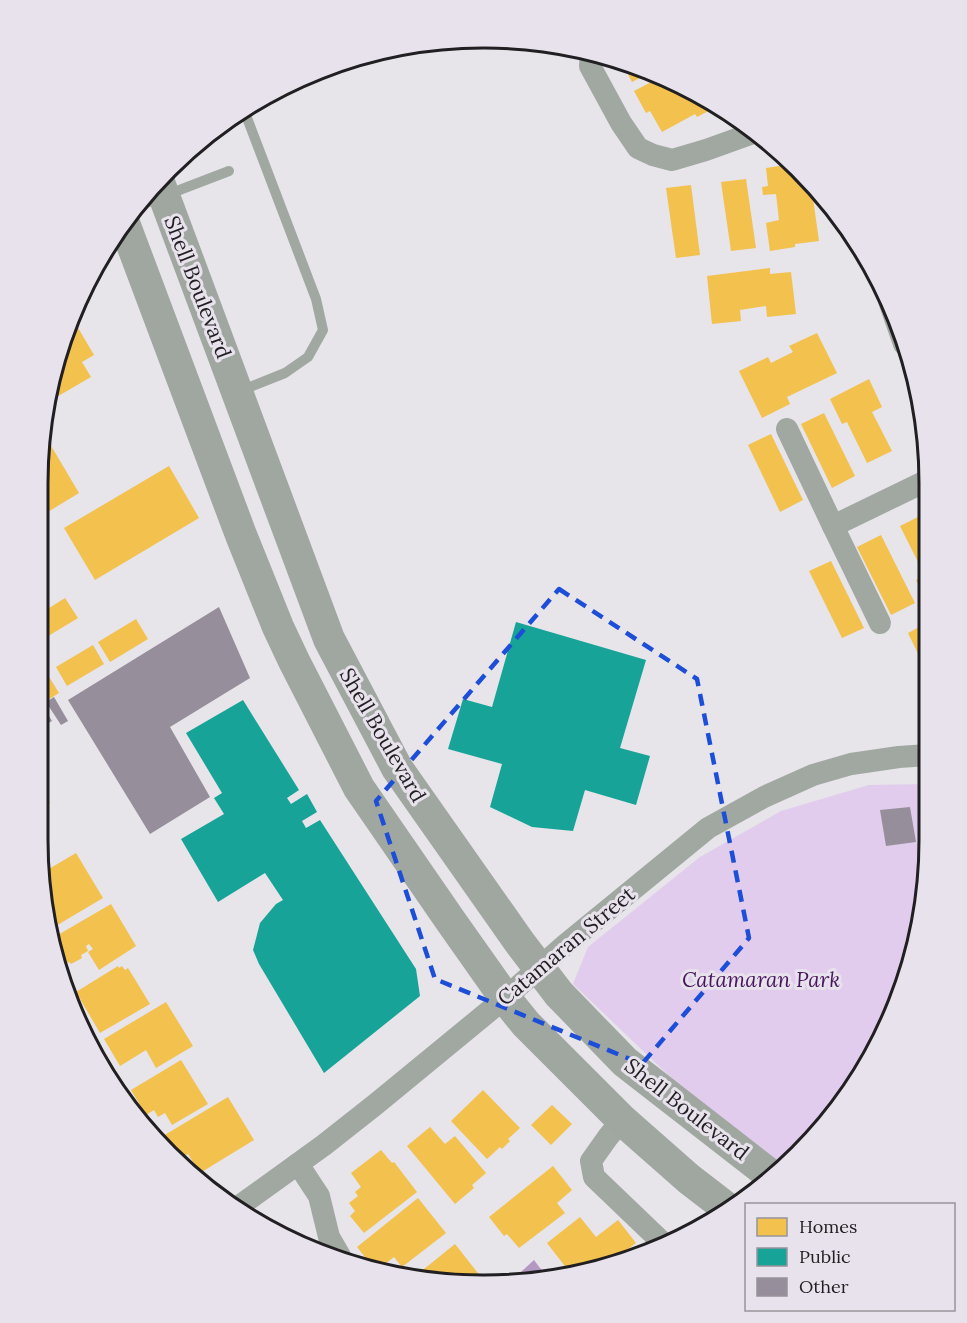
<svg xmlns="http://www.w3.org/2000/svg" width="967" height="1323" viewBox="0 0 967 1323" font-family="Lora,serif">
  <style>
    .green { fill: #e1cced }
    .water { fill: #b398c3 }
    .homes { fill: #f2c14e }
    .public { fill: #17a398 }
    .building { fill: #968e9b }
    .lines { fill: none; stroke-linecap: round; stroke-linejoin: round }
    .service { stroke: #a0a8a1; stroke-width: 10 }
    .minor { stroke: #a0a8a1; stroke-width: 22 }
    .secondary { stroke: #a0a7a1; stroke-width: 32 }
    .marked { fill: none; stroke: #1d4ed8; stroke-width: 4.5; stroke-dasharray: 12 8; stroke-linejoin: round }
    .labels { text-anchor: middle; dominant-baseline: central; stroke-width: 6; stroke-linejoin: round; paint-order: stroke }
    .street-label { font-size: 21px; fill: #211f22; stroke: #e8e2ec }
    .park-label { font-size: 21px; font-style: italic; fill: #48165e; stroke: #e8e2ec }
    .rim { fill: none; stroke: #211f22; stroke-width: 3 }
  </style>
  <rect width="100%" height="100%" fill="#e7e4ea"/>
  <path class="green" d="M928,784L929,869L914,955L883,1037L819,1133L785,1166L684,1090L573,984L588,947L700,857L781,811L869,785Z"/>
  <path class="water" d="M534,1260L549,1280L541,1282H510Z"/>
  <g class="homes">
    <path d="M620,59L627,61L651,72L632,82Z"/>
    <path d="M661,77L706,97L718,106L697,117L695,114L662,132L650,111L646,113L634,91Z"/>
    <path d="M792,164L811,184L819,241L795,244V247L770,251L766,223L779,220L776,194L763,195L762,187L768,186L766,168Z"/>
    <path d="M746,179L756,248L731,251L721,182Z"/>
    <path d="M691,185L700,255L676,258L666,188Z"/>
    <path d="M770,268V274L791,272L796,314L767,317L766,306L740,310L741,321L712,324L707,276Z"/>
    <path d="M74,321L94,355L82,362L91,377L48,402L53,368Z"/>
    <path d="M817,333L837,373L787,397L790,404L762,418L739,371L768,357L771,363L793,352L789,346Z"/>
    <path d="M869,379L882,407L872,412L892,451L867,463L847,422L842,424L830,399Z"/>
    <path d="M824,413L855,476L832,488L801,424Z"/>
    <path d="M771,434L803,500L780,512L748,445Z"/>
    <path d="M47,439L79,493L38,518V483L43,441Z"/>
    <path d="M169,466L199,518L95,580L64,528Z"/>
    <path d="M926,513L927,575V602L916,580L925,576L900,526Z"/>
    <path d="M881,535L915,603L891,615L857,547Z"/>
    <path d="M831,561L864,628L842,638L809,571Z"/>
    <path d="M65,598L78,618L40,641L38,637V615Z"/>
    <path d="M136,619L148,639L110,662L98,642Z"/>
    <path d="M927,623V672L908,633Z"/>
    <path d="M93,645L104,664L67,686L56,667Z"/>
    <path d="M46,672L59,693L38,706V677Z"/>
    <path d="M38,796L50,802L38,827Z"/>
    <path d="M76,853L103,898L49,930L42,873Z"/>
    <path d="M111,904L136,946L99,970L88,952L93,949L89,944L86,946L88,951L81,955L82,958L71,964L69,962L61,967L57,961L56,962L53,955L51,939Z"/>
    <path d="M118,966L119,968L122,966L125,970L128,968L150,1004L100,1033L76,992Z"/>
    <path d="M166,1002L193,1046L156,1068L146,1050L120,1066L104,1039Z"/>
    <path d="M181,1060L208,1104L172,1125L165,1113L158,1117L154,1110L146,1115L131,1090Z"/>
    <path d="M483,1090L520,1128L508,1139L510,1141L502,1149L500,1147L487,1159L451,1121Z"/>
    <path d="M228,1097L254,1140L200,1173L188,1154L177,1160L158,1139Z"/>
    <path d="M552,1105L572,1124L551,1145L531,1125Z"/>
    <path d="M430,1127L445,1144L455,1136L486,1173L472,1185L474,1188L455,1204L407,1146Z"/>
    <path d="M381,1150L392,1163L394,1162L417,1192L364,1233L350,1216L355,1211L349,1203L358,1196L355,1192L361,1187L351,1173Z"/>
    <path d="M553,1166L572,1190L557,1203L565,1213L519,1248L507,1234L504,1236L489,1217Z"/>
    <path d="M418,1198L446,1233L402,1267L394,1257L380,1268L372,1266L357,1247Z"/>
    <path d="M580,1217L596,1237L618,1220L636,1243L610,1263L571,1274L547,1243Z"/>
    <path d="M455,1244L481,1277L475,1282H425L413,1278Z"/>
    <path d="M644,1245L650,1253L626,1259Z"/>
  </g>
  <g class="public">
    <path d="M516,622L646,660L620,748L650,756L636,805L585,790L573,831L532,827L490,807L502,764L448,749L463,699L492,707Z"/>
    <path d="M243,700L299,790L287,798L291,804L307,794L317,812L302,821L306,828L320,820L416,969L420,996L324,1073L259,964L253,950L260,923L276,904L283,900L265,873L218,902L181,839L224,814L214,798L222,793L186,733Z"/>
  </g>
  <g class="building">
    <path d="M219,607L250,678L170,727L210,797L150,834L68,700Z"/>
    <path d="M54,697L68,721L61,725L46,702Z"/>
    <path d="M43,706L52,721L38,729V709Z"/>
    <path d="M910,807L916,842L886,846L880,810Z"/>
  </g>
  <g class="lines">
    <g class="service">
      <path d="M143,204L229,171"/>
      <path d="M240,391L285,373L308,357L323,330L316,299L244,110"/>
    </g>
    <g class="minor">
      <path d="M591,53L590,66L621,123L638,148L653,155L672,160L706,150L756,132"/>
      <path d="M889,301L904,344"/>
      <path d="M787,429L833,526L926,481"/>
      <path d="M833,526L880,623"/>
      <path d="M622,1120L608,1137L591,1161L594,1177L665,1245"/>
      <path d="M298,1164L319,1196L329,1237L340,1256"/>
      <path d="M238,1207L324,1145L376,1104L505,998L565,945L708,828L764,797L813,775L851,764L899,757L928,755"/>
    </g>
    <g class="secondary">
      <path d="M160,185L329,639L397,768L520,943L559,994L625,1062L773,1177"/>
      <path d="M124,223L241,535L278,627L294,661L359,788L450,920L505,998L526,1024L622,1120L689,1179L728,1209"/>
    </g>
  </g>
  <path class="marked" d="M559,589L697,679L749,938L642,1064L435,979L376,801Z"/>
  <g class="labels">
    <g class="street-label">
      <text transform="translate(198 287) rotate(69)">Shell Boulevard</text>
      <text transform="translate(383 735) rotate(60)">Shell Boulevard</text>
      <text transform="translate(566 946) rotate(-40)">Catamaran Street</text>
      <text transform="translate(687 1109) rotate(38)">Shell Boulevard</text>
    </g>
    <g class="park-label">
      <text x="761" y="979">Catamaran Park</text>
    </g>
  </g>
  <path d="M0 0H967V1323H0ZM483 48H484A435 435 0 0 1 919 483V840A435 435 0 0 1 484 1275H483A435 435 0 0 1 48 840V483A435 435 0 0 1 483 48Z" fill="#e8e2ec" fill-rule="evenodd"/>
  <path class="rim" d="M483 48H484A435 435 0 0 1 919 483V840A435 435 0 0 1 484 1275H483A435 435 0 0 1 48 840V483A435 435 0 0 1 483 48Z"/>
  <rect x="745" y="1203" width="210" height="108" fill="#e8e2ec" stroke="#98949b" stroke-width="1.5"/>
  <rect x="757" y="1218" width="30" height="18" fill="#f2c14e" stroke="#98949b" stroke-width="1.5"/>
  <text x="799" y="1233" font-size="18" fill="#211f22">Homes</text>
  <rect x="757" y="1248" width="30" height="18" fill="#17a398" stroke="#98949b" stroke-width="1.5"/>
  <text x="799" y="1263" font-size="18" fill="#211f22">Public</text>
  <rect x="757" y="1278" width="30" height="18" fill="#968e9b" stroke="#98949b" stroke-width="1.5"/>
  <text x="799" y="1293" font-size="18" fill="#211f22">Other</text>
</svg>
